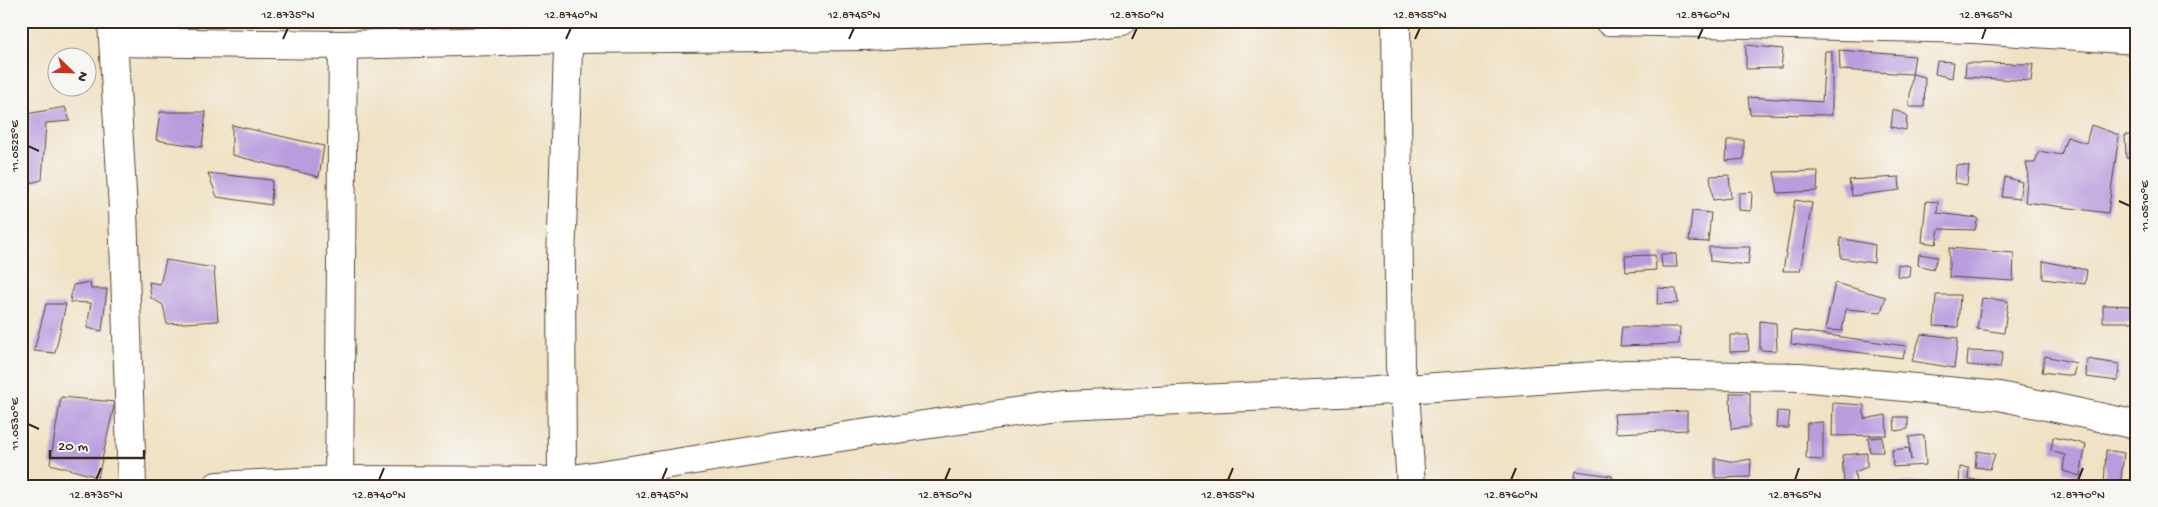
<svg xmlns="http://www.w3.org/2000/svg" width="2158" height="507" viewBox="0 0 2158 507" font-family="'Gochi Hand',sans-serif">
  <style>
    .building { fill: #b89cde }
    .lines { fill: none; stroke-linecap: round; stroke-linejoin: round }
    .minor-casing { stroke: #564637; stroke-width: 30 }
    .minor { stroke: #fff; stroke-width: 28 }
    .ticks { fill: none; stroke: #3b2a1e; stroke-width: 2 }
    .neatline { fill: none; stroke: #3b2a1e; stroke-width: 2 }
    .ticks-label { font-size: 12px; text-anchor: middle; fill: #3b2a1e }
  </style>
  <rect width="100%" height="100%" fill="#f6f6f2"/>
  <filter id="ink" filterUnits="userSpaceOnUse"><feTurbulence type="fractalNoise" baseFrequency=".02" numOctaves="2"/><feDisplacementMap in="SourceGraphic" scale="10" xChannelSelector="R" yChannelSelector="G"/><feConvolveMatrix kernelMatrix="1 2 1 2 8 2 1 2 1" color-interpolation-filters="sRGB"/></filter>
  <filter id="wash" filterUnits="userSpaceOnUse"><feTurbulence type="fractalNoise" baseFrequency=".0096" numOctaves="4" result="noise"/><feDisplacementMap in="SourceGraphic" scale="20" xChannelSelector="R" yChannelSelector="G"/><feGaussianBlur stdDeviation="1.12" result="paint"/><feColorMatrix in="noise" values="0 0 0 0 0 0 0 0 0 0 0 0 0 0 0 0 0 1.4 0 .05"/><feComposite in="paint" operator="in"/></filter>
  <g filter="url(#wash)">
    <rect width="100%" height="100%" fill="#f0e2c5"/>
    <g id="blocks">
      <g class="building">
        <path d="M1746,45L1783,49L1781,68L1746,69Z"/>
        <path d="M1839,50L1915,56L1912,74L1840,70Z"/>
        <path d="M1825,51H1832V115L1750,114L1748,97L1822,102Z"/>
        <path d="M1937,61L1954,62L1952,78L1935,74Z"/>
        <path d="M1966,63L2033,64L2031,81L1965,77Z"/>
        <path d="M1912,74L1925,77L1924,107H1909Z"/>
        <path d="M65,107L70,121L46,123L42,180L21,185V115Z"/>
        <path d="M1893,109L1907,115L1906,130L1891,127Z"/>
        <path d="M160,112H206L202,147L156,140Z"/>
        <path d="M232,125L324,146L319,177L232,155Z"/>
        <path d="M2091,125L2119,135L2108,213L2025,202L2028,172L2026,163H2035L2039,151L2061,155L2067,137L2086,143Z"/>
        <path d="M2125,135H2137V159L2126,158Z"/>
        <path d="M1727,140H1744V159L1726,161Z"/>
        <path d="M1956,165L1969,166L1967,185L1955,183Z"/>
        <path d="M1818,171L1817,191L1778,193L1774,172Z"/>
        <path d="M208,173L272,180L271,205L217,197Z"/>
        <path d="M1729,175L1731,198L1713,200L1710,176Z"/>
        <path d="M1899,177L1900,190L1852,196L1849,180Z"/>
        <path d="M2005,177L2022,182L2019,199L2002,197Z"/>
        <path d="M1752,192L1751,211L1739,210V193Z"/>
        <path d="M1795,200L1812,203L1800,271H1783Z"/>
        <path d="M1926,201L1938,202L1937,213L1978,218L1975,230L1939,229L1936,244L1922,242Z"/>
        <path d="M1692,211L1711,213L1708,242L1689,241Z"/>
        <path d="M1840,238L1875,245L1874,263L1841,258Z"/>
        <path d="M1709,247H1750L1748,265L1710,261Z"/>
        <path d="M1949,248L2014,253L2013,281L1949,277Z"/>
        <path d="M1661,254H1676L1677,267H1662Z"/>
        <path d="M1919,254L1938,257L1933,269L1918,265Z"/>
        <path d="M1655,255L1656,270L1626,272L1625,256Z"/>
        <path d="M166,260L214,268L218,321L167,324L163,305L151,298L149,282L160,284Z"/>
        <path d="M2043,261L2087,270L2085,284L2043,279Z"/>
        <path d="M1898,264L1910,266L1909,277L1897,276Z"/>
        <path d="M90,282L91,289H107L102,331L87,328L91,303L70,302L73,285Z"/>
        <path d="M1835,283L1886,297L1881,312L1846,309L1842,331L1825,330Z"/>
        <path d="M1658,288L1676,289L1678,303L1657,304Z"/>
        <path d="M1936,295H1960L1958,327L1934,326Z"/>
        <path d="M1982,298L2008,301L2004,333L1977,329Z"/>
        <path d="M46,304H66L55,353L34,351Z"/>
        <path d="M2103,305L2137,306V322H2103Z"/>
        <path d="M1760,321L1776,323L1777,351L1760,350Z"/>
        <path d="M1622,327H1680L1679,344L1620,346Z"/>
        <path d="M1792,330L1906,346L1903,358L1791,344Z"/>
        <path d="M1921,334L1958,338L1954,368L1912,361Z"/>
        <path d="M1730,335H1748L1749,351L1730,352Z"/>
        <path d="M1968,351L2003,352L2000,368L1967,365Z"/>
        <path d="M2045,356L2076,363L2073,376L2042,372Z"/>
        <path d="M2087,359L2119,364L2118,381L2086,377Z"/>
        <path d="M1730,393H1750V427L1731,429Z"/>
        <path d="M61,397L115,402L98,477L50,464Z"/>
        <path d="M1833,403L1864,405V419L1886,415L1887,435L1832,436Z"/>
        <path d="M1687,411V430L1616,433L1614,414Z"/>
        <path d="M1777,411L1790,412L1788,428H1776Z"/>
        <path d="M1894,417H1908V429L1895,431Z"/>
        <path d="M1823,422V460L1806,459L1807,423Z"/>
        <path d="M1924,435L1926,465L1893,467L1892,450L1909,448L1911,460L1909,437Z"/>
        <path d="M1882,437L1883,452H1870L1868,438Z"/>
        <path d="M2053,437L2086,444L2080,476L2063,471L2065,455L2051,451Z"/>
        <path d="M2106,450L2124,453L2120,486H2104Z"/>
        <path d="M1977,451L1995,454L1990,469L1975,467Z"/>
        <path d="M1867,453V467L1855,472L1856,486H1844L1842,455Z"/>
        <path d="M1715,458L1734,462L1751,459L1750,477L1715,478Z"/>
        <path d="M1960,467L1969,468L1968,479L2006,483V486H1959Z"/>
        <path d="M1576,471L1612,476L1613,486H1573Z"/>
        <path d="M2130,476L2137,477V486H2128Z"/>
        <path d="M1705,481L1706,486H1689V484Z"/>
        <path d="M1894,482H1928L1942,483V486H1894Z"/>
      </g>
    </g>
  </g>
  <g filter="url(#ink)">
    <use href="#blocks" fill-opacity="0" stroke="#564637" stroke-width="1"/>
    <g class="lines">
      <g class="minor-casing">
        <g id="minor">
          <path d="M112,21L123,210L132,486"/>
          <path d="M1396,21L1400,368L1405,389L1411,486"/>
          <path d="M1609,21L1975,29L2137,40"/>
          <path d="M114,42L343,45L570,39L864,36L1079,26L1122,21"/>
          <path d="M217,486L339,480L561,481L847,436L1064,405L1361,392L1627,374L1800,377L1999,396L2137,425"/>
          <path d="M339,486L343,45"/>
          <path d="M562,486L561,261L569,21"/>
        </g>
      </g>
      <use href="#minor" class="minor"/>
    </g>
  </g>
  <path class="ticks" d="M283,39L288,28M566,39L571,28M849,39L854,28M1132,39L1137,28M1415,39L1420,28M1698,39L1703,28M1982,39L1986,28M28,146L39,151M2119,201L2130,206M28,424L39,429M96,480L101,468M379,480L384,468M662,480L667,468M945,480L950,468M1228,480L1233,468M1511,480L1516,468M1795,480L1799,468M2078,480L2083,468"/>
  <rect width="2158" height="507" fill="none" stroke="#f6f6f2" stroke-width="55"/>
  <g transform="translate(72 72) rotate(113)"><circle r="24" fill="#f6f6f2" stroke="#aba49d"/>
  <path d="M0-4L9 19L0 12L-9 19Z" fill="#c8321e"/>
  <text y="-8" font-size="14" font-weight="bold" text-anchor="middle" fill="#3b2a1e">N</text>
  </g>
  <path d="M50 450v8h94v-8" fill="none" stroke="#3b2a1e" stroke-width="2.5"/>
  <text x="58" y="450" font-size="15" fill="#3b2a1e" stroke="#f6f6f2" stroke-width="4" paint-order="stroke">20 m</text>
  <rect x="28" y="28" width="2102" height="452" class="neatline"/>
  <g class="ticks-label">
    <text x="288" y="18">12.8735°N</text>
    <text x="571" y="18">12.8740°N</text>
    <text x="854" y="18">12.8745°N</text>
    <text x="1137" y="18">12.8750°N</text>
    <text x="1420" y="18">12.8755°N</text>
    <text x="1703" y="18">12.8760°N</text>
    <text x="1986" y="18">12.8765°N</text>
    <text transform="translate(14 146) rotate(-90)" y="4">11.0525°E</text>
    <text transform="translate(2144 206) rotate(-90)" y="4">11.0510°E</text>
    <text transform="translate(14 424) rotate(-90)" y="4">11.0530°E</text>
    <text x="96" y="498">12.8735°N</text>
    <text x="379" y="498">12.8740°N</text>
    <text x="662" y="498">12.8745°N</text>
    <text x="945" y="498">12.8750°N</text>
    <text x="1228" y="498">12.8755°N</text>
    <text x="1511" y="498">12.8760°N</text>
    <text x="1795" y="498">12.8765°N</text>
    <text x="2078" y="498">12.8770°N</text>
  </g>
</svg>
